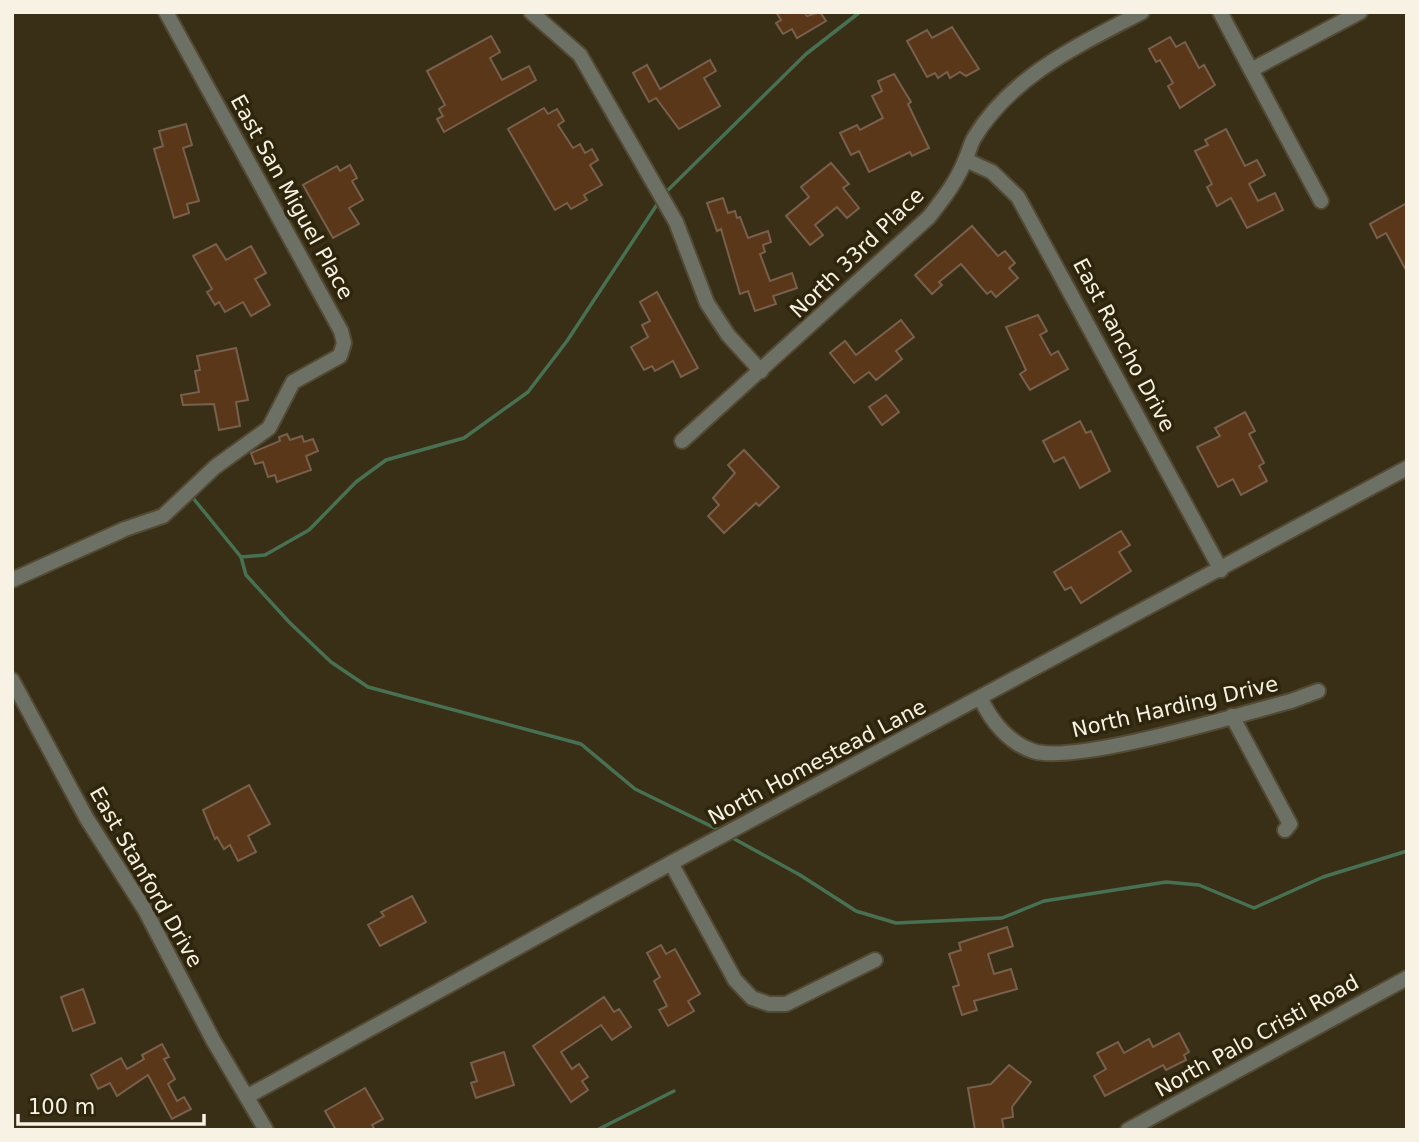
<svg xmlns="http://www.w3.org/2000/svg" width="1419" height="1142" viewBox="0 0 1419 1142" font-family="'DejaVu Sans',sans-serif">
  <style>
    .lines { fill: none; stroke-linecap: round; stroke-linejoin: round }
    .stream { stroke: #487153; stroke-width: 3.5 }
    .building { fill: #5a3719; stroke: #78604d; stroke-width: 2 }
    .minor-casing { stroke: #534a33; stroke-width: 18 }
    .minor { stroke: #6d7165; stroke-width: 14 }
    .labels { text-anchor: middle; dominant-baseline: central; stroke-width: 7; stroke-linejoin: round; paint-order: stroke }
    .street-label { font-size: 21px; fill: #f7f2e3; stroke: #2e250c }
  </style>
  <rect width="100%" height="100%" fill="#382f16"/>
  <g class="lines">
    <g class="stream">
      <path d="M664,194L806,54L860,12"/>
      <path d="M193,498L241,557L246,575L290,623L331,662L368,687L581,744L635,789L723,832"/>
      <path d="M241,557L265,555L309,530L356,482L386,460L464,438L528,392L567,341L660,200"/>
      <path d="M729,836L800,875L856,911L896,923L1002,918L1044,901L1166,882L1199,885L1254,908L1323,877L1407,851"/>
      <path d="M597,1130L674,1091"/>
    </g>
  </g>
  <g class="building">
    <path d="M776,12H804L807,16L820,12L826,21L797,38L792,29L783,34L776,23L781,20Z"/>
    <path d="M952,27L979,69L966,76L960,72L950,78L947,72L938,78L935,73L927,77L907,41L927,30L932,38Z"/>
    <path d="M491,36L500,52L490,58L502,80L529,66L536,80L444,132L437,119L443,116L439,109L445,105L427,71Z"/>
    <path d="M1170,37L1176,47L1185,42L1199,68L1204,65L1215,85L1180,108L1168,86L1173,83L1160,60L1156,62L1149,49Z"/>
    <path d="M710,60L716,71L704,78L720,106L679,129L656,98L649,102L633,73L647,65L660,89Z"/>
    <path d="M894,74L911,102L908,104L929,148L912,156L910,152L869,172L859,151L851,155L840,133L857,125L860,130L883,118L872,96L882,91L878,81Z"/>
    <path d="M544,108L548,114L557,109L564,121L558,125L573,148L580,144L585,153L592,149L598,160L590,165L602,185L584,195L587,200L571,209L567,203L555,210L508,129Z"/>
    <path d="M186,124L192,145L183,148L199,201L187,204L189,213L174,218L154,149L163,146L159,131Z"/>
    <path d="M1226,129L1245,166L1257,160L1265,175L1249,184L1258,201L1275,193L1283,210L1247,228L1231,198L1217,206L1207,187L1212,184L1195,151L1208,145L1205,140Z"/>
    <path d="M831,163L849,184L843,188L859,208L847,218L837,207L815,225L823,235L810,245L786,216L809,197L801,187Z"/>
    <path d="M350,165L357,178L352,181L363,200L349,208L359,224L333,238L303,185L337,166L340,171Z"/>
    <path d="M723,198L728,213L735,211L737,218L740,217L748,238L768,231L771,242L763,245L765,252L760,254L770,281L792,273L797,288L773,296L776,304L755,311L748,291L740,294L721,229L717,231L707,203Z"/>
    <path d="M1407,203V272L1386,233L1377,238L1370,224Z"/>
    <path d="M972,226L998,256L1005,251L1015,263L1009,268L1018,278L996,297L991,291L987,294L961,264L939,282L942,285L932,294L915,275Z"/>
    <path d="M216,244L226,260L251,246L266,273L255,279L270,305L251,316L243,302L225,312L219,302L215,305L207,292L212,289L193,256Z"/>
    <path d="M657,292L698,368L681,377L673,361L655,371L652,366L644,370L631,347L648,337L642,325L650,321L640,302Z"/>
    <path d="M1038,315L1047,331L1040,335L1051,355L1058,351L1068,369L1030,390L1020,374L1026,370L1006,327Z"/>
    <path d="M901,320L914,337L896,351L902,359L876,380L869,372L854,383L830,353L845,341L856,355Z"/>
    <path d="M236,348L248,400L236,402L240,426L219,430L214,404L183,405L181,395L199,392L195,371L200,370L197,356Z"/>
    <path d="M886,395L899,412L882,425L869,407Z"/>
    <path d="M1245,412L1255,431L1249,434L1264,463L1259,466L1267,481L1241,495L1233,479L1218,487L1197,447L1220,436L1215,428Z"/>
    <path d="M1080,421L1086,433L1091,431L1110,471L1080,488L1064,457L1054,462L1043,441Z"/>
    <path d="M287,434L290,440L302,436L304,442L313,439L318,451L306,456L311,470L277,482L275,475L268,477L263,462L255,464L251,453L280,441L279,437Z"/>
    <path d="M744,450L779,487L759,506L756,503L724,533L708,516L719,505L713,498L735,473L728,465Z"/>
    <path d="M1121,531L1130,545L1119,552L1131,571L1081,603L1071,587L1065,590L1054,572Z"/>
    <path d="M249,785L270,824L248,836L256,852L238,861L230,845L224,849L217,837L215,839L203,810Z"/>
    <path d="M412,896L426,922L380,946L368,925L384,916L381,912Z"/>
    <path d="M1007,927L1013,946L988,954L994,974L1011,969L1017,989L974,1001L977,1010L962,1015L953,987L959,985L949,954L961,950L959,943Z"/>
    <path d="M661,945L666,954L675,949L700,994L688,1001L694,1011L668,1026L659,1010L667,1006L654,981L660,977L647,953Z"/>
    <path d="M83,989L95,1023L73,1031L61,997Z"/>
    <path d="M604,997L614,1012L619,1009L631,1027L612,1040L601,1025L561,1052L572,1069L579,1064L588,1077L582,1081L588,1090L571,1102L533,1046Z"/>
    <path d="M1179,1033L1189,1052L1184,1055L1186,1060L1166,1070L1163,1065L1105,1096L1094,1076L1106,1069L1097,1053L1118,1042L1124,1053L1149,1039L1153,1047Z"/>
    <path d="M162,1044L169,1057L164,1059L175,1079L168,1084L177,1101L184,1097L191,1109L172,1119L148,1075L117,1096L110,1083L98,1089L91,1075L121,1058L127,1069L144,1059L142,1055Z"/>
    <path d="M504,1052L514,1085L476,1098L471,1083L477,1081L471,1063Z"/>
    <path d="M1009,1065L1031,1082L1012,1107L1013,1117L1002,1119L1004,1130H975L968,1088L991,1084Z"/>
    <path d="M365,1088L383,1119L372,1125L375,1130H336L325,1111Z"/>
  </g>
  <g class="lines">
    <g class="minor-casing">
      <g id="minor">
        <path d="M531,12L580,55L676,222L707,303L728,335L761,371"/>
        <path d="M1220,12L1321,201"/>
        <path d="M1251,70L1360,12"/>
        <path d="M966,160L992,172L1018,197L1221,570"/>
        <path d="M682,441L929,217C943,199 958,180 966,158C969,152 970,145 974,138C1012,75 1079,45 1142,12"/>
        <path d="M12,580L125,529L163,516L215,467L269,428L293,382L340,356L344,343L341,331L166,12"/>
        <path d="M12,680L87,819L145,910L213,1040L266,1130"/>
        <path d="M981,699C991,721 1009,743 1033,751C1074,765 1241,714 1291,701L1318,691"/>
        <path d="M1232,716L1290,824L1285,830"/>
        <path d="M671,863L735,980L752,998L769,1004H786L875,960"/>
        <path d="M248,1096L671,863L1407,468"/>
        <path d="M1128,1130L1407,978"/>
      </g>
    </g>
    <use href="#minor" class="minor"/>
  </g>
  <g class="labels">
    <g class="street-label">
      <text transform="translate(292 197) rotate(61)">East San Miguel Place</text>
      <text transform="translate(857 253) rotate(-44)">North 33rd Place</text>
      <text transform="translate(1124 345) rotate(62)">East Rancho Drive</text>
      <text transform="translate(1175 707) rotate(-13)">North Harding Drive</text>
      <text transform="translate(817 762) rotate(-28)">North Homestead Lane</text>
      <text transform="translate(146 877) rotate(60)">East Stanford Drive</text>
      <text transform="translate(1257 1036) rotate(-29)">North Palo Cristi Road</text>
    </g>
  </g>
  <rect width="1419" height="1142" fill="none" stroke="#f7f2e3" stroke-width="28"/>
  <path d="M18 1114v10h186v-10" fill="none" stroke="#f7f2e3" stroke-width="3.5"/>
  <text x="28" y="1114" font-size="21" fill="#f7f2e3" stroke="#2e250c" stroke-width="5" paint-order="stroke">100 m</text>
</svg>
